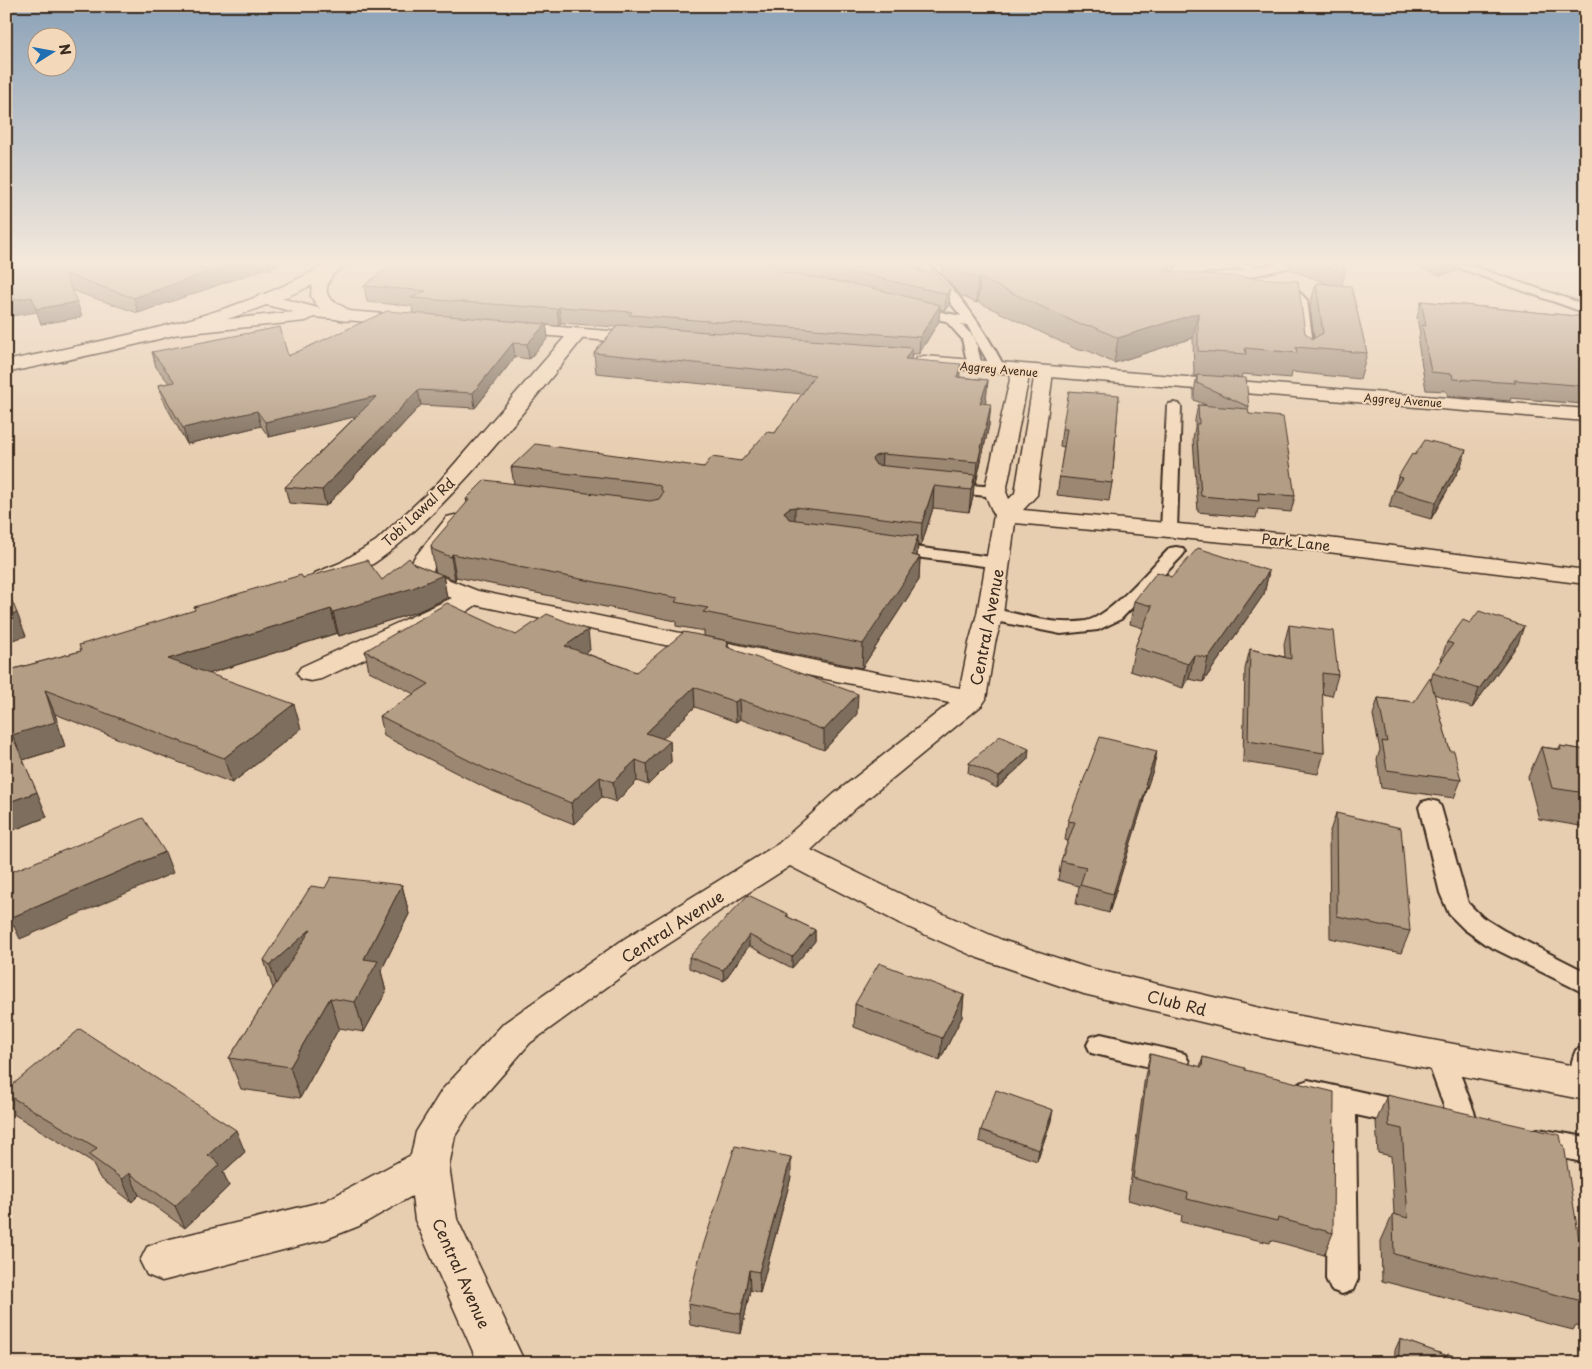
<svg xmlns="http://www.w3.org/2000/svg" width="1592" height="1369" viewBox="0 0 1592 1369" font-family="'Playpen Sans',sans-serif">
  <style>
    .lines { fill: none; stroke-linecap: round; stroke-linejoin: round }
    .service-casing { stroke: #3b2a1e; stroke-width: 4 }
    .minor-casing { stroke: #3b2a1e; stroke-width: 3 }
    .tertiary-casing { stroke: #3b2a1e; stroke-width: 3 }
    .trunk-casing { stroke: #3b2a1e; stroke-width: 3 }
    .service { fill: #f3d8ba; fill-rule: evenodd }
    .minor { fill: #f3d8ba; fill-rule: evenodd }
    .tertiary { fill: #f3d8ba; fill-rule: evenodd }
    .trunk { fill: #f3d8ba; fill-rule: evenodd }
    .wall { fill: #9b8772; stroke: #3b2a1e }
    .shaded-wall { fill: #7e6e5d; stroke: #3b2a1e }
    .building { fill: #b49d85; stroke: #3b2a1e }
    .labels { text-anchor: middle; dominant-baseline: central; stroke-width: 4; stroke-linejoin: round; paint-order: stroke }
    .far-street-label { font-size: 11px; fill: #3b2a1e; stroke: #f3d8ba }
    .street-label { font-size: 14px; fill: #3b2a1e; stroke: #f3d8ba }
    .near-street-label { font-size: 16px; fill: #3b2a1e; stroke: #f3d8ba }
  </style>
  <rect width="100%" height="100%" fill="#e8ceb1"/>
  <filter id="ink" filterUnits="userSpaceOnUse"><feTurbulence type="fractalNoise" baseFrequency=".02" numOctaves="2"/><feDisplacementMap in="SourceGraphic" scale="10" xChannelSelector="R" yChannelSelector="G"/><feConvolveMatrix kernelMatrix="1 2 1 2 8 2 1 2 1" color-interpolation-filters="sRGB"/></filter>
  <g filter="url(#ink)">
    <g class="lines">
      <g class="service-casing">
        <g id="service">
          <path d="M913,261H925C959,291 984,328 1005,368L1003,371H993L967,325L961,324L975,338L982,366L975,370L968,366L962,339L946,321L908,313L906,310L908,307L912,306L961,316L938,287Z"/>
          <path d="M1217,261H1238L1259,267L1285,261H1308L1303,264L1231,281H1202L1200,278L1202,275C1216,272 1231,273 1245,270Z"/>
          <path d="M1439,261H1457L1586,305V313Z"/>
          <path d="M1274,288L1298,291L1307,300L1315,358L1313,361H1303L1301,358L1295,301L1291,297L1270,295L1268,292Z"/>
          <path d="M1174,403L1179,404L1181,407L1177,530L1175,534H1163L1161,530L1167,407L1169,404Z"/>
          <path d="M947,483L995,487L1001,489L1003,492L1001,495L995,497L941,491L939,488L941,485Z"/>
          <path d="M891,544L999,558L1005,559L1008,563L1005,567L999,568L885,553L882,549L885,545Z"/>
          <path d="M1176,547L1182,548L1185,552L1182,556L1121,619L1098,630L1061,634L990,620L983,618L981,614L983,610L990,608C1021,614 1054,626 1086,621C1111,616 1151,567 1170,548Z"/>
          <path d="M1430,800L1438,802L1441,807L1468,903L1482,917L1503,930L1586,972V994L1485,944L1464,929L1449,914L1440,893L1419,807L1422,802Z"/>
          <path d="M1101,1034L1175,1051L1185,1054L1189,1062L1185,1070L1175,1073L1091,1053L1087,1045L1091,1037Z"/>
          <path d="M1440,1046L1450,1049L1454,1057L1480,1128L1476,1137L1466,1140L1456,1137L1452,1128L1426,1057L1430,1049Z"/>
          <path d="M1586,1047V1095L1574,1092C1568,1080 1570,1063 1576,1050Z"/>
          <path d="M1308,1080L1407,1102L1417,1106L1421,1114L1417,1122L1407,1126L1356,1115L1358,1279L1353,1290L1342,1294L1331,1290L1326,1279L1328,1108L1298,1100L1294,1092L1298,1084Z"/>
          <path d="M1538,1129L1586,1137V1163L1528,1150L1523,1141L1528,1132Z"/>
        </g>
      </g>
      <g class="minor-casing">
        <g id="minor">
          <path d="M577,329L583,330L586,334L583,338C541,389 384,600 315,583L312,578L315,573L340,563L376,541L437,484L571,330Z"/>
          <path d="M1021,365L1028,367L1030,371L1006,492L1009,499L1015,493L1035,372L1037,368L1044,366L1051,368L1053,372L1037,495L1023,510L1312,536L1586,570V584L1312,550L1015,523L1003,614L995,643L986,699L982,705L856,808L811,850L923,905L1002,940L1085,967L1273,1011L1586,1068V1100L1273,1039L1084,994L978,958L899,923L790,866L648,957L530,1043L470,1112L455,1136L449,1166L457,1219L525,1363H478L415,1220L412,1196L359,1226L326,1239L162,1281L147,1275L140,1261L147,1247L162,1241L325,1201L411,1155L416,1132L442,1090L504,1023L624,939L778,844L834,794L950,703L826,679L476,605L466,612L321,679L311,681L301,679L297,673L301,667L452,598L419,585L409,572L414,558L447,517L455,515L463,517L467,522L435,564L433,571L437,575L478,591L826,663L960,688L969,643L977,614L994,515L984,492L1012,371L1014,367Z"/>
        </g>
      </g>
      <g class="tertiary-casing">
        <g id="tertiary">
          <path d="M265,294L322,309L411,316L417,317L420,321L417,325L411,326L314,317L306,321L171,335L165,334L162,330L165,326L171,325L294,312L259,303L257,299L259,295Z"/>
          <path d="M511,323L645,334L651,335L654,339L651,343L645,344L505,332L502,328L505,324Z"/>
          <path d="M924,356L1586,409V421L917,366L915,362L917,358Z"/>
        </g>
      </g>
      <g class="trunk-casing">
        <path id="trunk" d="M331,261H351C346,268 336,269 332,276C315,304 344,301 355,316L352,320C337,324 317,310 311,296L312,285C219,331 108,351 6,373V361C110,339 240,317 331,261Z"/>
      </g>
      <use href="#service" class="service"/>
      <use href="#minor" class="minor"/>
      <use href="#tertiary" class="tertiary"/>
      <use href="#trunk" class="trunk"/>
    </g>
    <g class="wall">
      <path d="M6,261H288L286,262H282L270,269H264L138,313L71,290L82,317L41,324L37,312Z"/>
      <path d="M395,261H909L920,272L950,289L949,305L945,310L940,309L939,321L919,354H912L911,360L960,377L988,380L986,400L985,404L989,425L976,483H974L973,497L969,512L933,508L921,546L918,545L917,556L920,557L919,580L862,668L704,636V631L676,626V621L456,577L455,580L443,575L447,598L417,612L339,636L337,633L208,674L301,729L232,783L55,714L65,747L23,760L47,817L6,833V671L81,651L303,578L382,580L414,564L437,573L435,570L431,547L467,503L466,499L514,484L511,467H704L741,461L775,433L802,394L596,373L594,353L616,327L561,323L559,326L546,325L548,338L529,359L515,357L475,408L421,405L326,506L289,503L285,487L356,416L269,437L261,426L187,444L163,400L158,385L169,383L156,367L152,352L288,356L413,313L412,306L367,302L364,286Z"/>
      <path d="M928,261H1180L1173,272L1169,271V272L1305,333L1313,339L1314,338L1310,306L1316,283L1328,284L1289,269L1290,261H1342L1345,273L1342,285L1367,353L1360,379L1292,372L1291,378L1242,374L1241,378L1249,407L1248,409L1249,414L1295,496L1291,512L1258,509L1256,518L1198,512L1193,439L1195,427V420L1198,405H1206L1194,400V391L1197,376H1194L1193,338L1114,363L1089,351L1078,350L978,302L976,303L960,295L941,273L942,263L932,264Z"/>
      <path d="M1401,261H1463L1460,270L1441,275Z"/>
      <path d="M1464,261H1495L1477,266Z"/>
      <path d="M1421,301L1586,317V402H1584L1583,404L1511,398L1510,401L1448,396L1446,391L1426,390L1418,342L1420,334L1417,318Z"/>
      <path d="M1119,395L1112,483L1109,501L1057,495L1064,447L1060,446L1062,429Z"/>
      <path d="M1415,455L1461,466L1431,519L1389,507L1398,477Z"/>
      <path d="M1269,571L1264,594L1203,682L1189,679L1183,688L1130,671L1135,647L1143,628L1130,624L1134,601L1172,577Z"/>
      <path d="M1289,625L1338,675L1332,696L1322,694L1324,753L1318,774L1243,762L1245,669L1250,649L1285,657L1284,644Z"/>
      <path d="M516,635L590,650L585,653L636,672L728,641L729,648L857,714L824,750L740,719L736,722L695,707L662,739L670,741L671,762L648,785L637,781L616,802L602,797L574,824L490,790L384,736L380,716L414,694L369,671L365,651Z"/>
      <path d="M1447,642L1518,644L1472,708L1434,694L1450,751L1461,780L1454,798L1381,788L1377,759L1380,750L1373,715L1378,698L1414,702L1431,680L1433,673L1442,660L1441,659Z"/>
      <path d="M1560,746L1586,750V827L1539,819L1528,777L1541,747L1558,749Z"/>
      <path d="M1157,751L1153,770L1145,793L1143,804L1109,913L1076,904L1079,886L1058,880L1061,861L1068,841L1065,840L1068,821Z"/>
      <path d="M1028,759L997,788L968,773L969,763Z"/>
      <path d="M1336,813L1410,931L1401,953L1330,938L1329,834Z"/>
      <path d="M402,885L409,914L381,971L386,992L364,1032L339,1028L300,1098L241,1089L229,1058L273,989L264,960L325,888Z"/>
      <path d="M788,914V917L815,930V941L792,968L749,946L724,981L689,968V957Z"/>
      <path d="M964,995L962,1017L940,1060L854,1027L855,1004Z"/>
      <path d="M1150,1054L1200,1067L1203,1057L1245,1070L1333,1233L1324,1255L1271,1240L1270,1243L1181,1222L1182,1215L1128,1200L1145,1076Z"/>
      <path d="M6,1082L9,1088L245,1152L223,1172L229,1186L185,1228L139,1195L132,1202L100,1178L91,1161L15,1115L7,1101L6,1102Z"/>
      <path d="M1387,1095L1584,1271L1586,1275V1327L1576,1325L1573,1330L1382,1281L1381,1241L1393,1214H1394L1391,1156L1378,1153L1376,1122Z"/>
      <path d="M1051,1121L1037,1161L979,1141L981,1130Z"/>
      <path d="M791,1177L760,1293L750,1290L741,1334L690,1325L688,1304Z"/>
      <path d="M1400,1339L1447,1356L1448,1354L1470,1363H1394L1395,1350Z"/>
    </g>
    <g class="shaded-wall">
      <path d="M240,261H263L264,269L138,313L134,298Z"/>
      <path d="M268,261H282V262L270,269Z"/>
      <path d="M932,261H942V263L932,264Z"/>
      <path d="M1169,261H1170L1167,281L1162,271Z"/>
      <path d="M1175,261H1180L1173,272Z"/>
      <path d="M1445,261H1463L1460,270L1441,275Z"/>
      <path d="M1479,261H1495L1477,266Z"/>
      <path d="M980,278L978,302L976,303L978,279Z"/>
      <path d="M950,289L949,305L945,310L946,294Z"/>
      <path d="M32,297L37,312L6,317V301Z"/>
      <path d="M77,302L82,317L41,324L36,309Z"/>
      <path d="M940,305L939,321L919,354L920,337Z"/>
      <path d="M559,307L561,323L559,326L557,309Z"/>
      <path d="M1198,313L1193,338L1114,363L1118,338Z"/>
      <path d="M546,324L548,338L529,359L527,344Z"/>
      <path d="M513,343L515,357L475,408L473,393Z"/>
      <path d="M912,348L911,368L905,359Z"/>
      <path d="M961,364L959,384L957,377Z"/>
      <path d="M988,380L986,400L978,424L980,403Z"/>
      <path d="M418,390L421,405L326,506L322,490Z"/>
      <path d="M377,396L380,411L269,437L265,422Z"/>
      <path d="M991,404L989,425L976,483L978,462Z"/>
      <path d="M257,411L261,426L187,444L183,428Z"/>
      <path d="M1466,450L1461,466L1431,519L1436,502Z"/>
      <path d="M882,454L881,475L872,459L875,456Z"/>
      <path d="M975,475L973,497L969,512L971,490Z"/>
      <path d="M934,486L933,508L921,546L922,523Z"/>
      <path d="M795,507V529L784,512L789,508Z"/>
      <path d="M918,536L917,559L920,557L919,580L862,668L863,644L912,555Z"/>
      <path d="M452,554L456,577L455,580L451,557Z"/>
      <path d="M1269,571L1264,594L1203,682L1208,658Z"/>
      <path d="M443,575L447,598L417,612L339,636L333,612Z"/>
      <path d="M331,609L337,633L176,684L168,659Z"/>
      <path d="M17,613L26,636L6,642V615Z"/>
      <path d="M1524,626L1518,644L1472,708L1479,689Z"/>
      <path d="M588,630L590,650L568,666L565,646Z"/>
      <path d="M1194,655L1189,679L1183,688L1188,664Z"/>
      <path d="M694,687L695,707L648,753L646,733Z"/>
      <path d="M45,690L55,714L65,747L23,760L12,735Z"/>
      <path d="M858,694L857,714L824,750V730Z"/>
      <path d="M739,699L740,719L736,722L735,702Z"/>
      <path d="M294,704L301,729L232,783L224,758Z"/>
      <path d="M670,741L671,762L648,785L646,764Z"/>
      <path d="M1029,749L1028,759L997,788L999,777Z"/>
      <path d="M1157,751L1153,770L1145,793L1143,804L1109,913L1113,894L1145,784Z"/>
      <path d="M636,760L637,781L616,802L613,782Z"/>
      <path d="M600,777L602,797L574,824L571,803Z"/>
      <path d="M37,792L47,817L6,833V803Z"/>
      <path d="M165,852L173,873L20,939L10,918Z"/>
      <path d="M402,885L409,914L381,971L386,992L364,1032L355,1002L364,959Z"/>
      <path d="M311,929L280,995L270,965Z"/>
      <path d="M815,930V941L792,968V957Z"/>
      <path d="M749,935V946L724,981L723,970Z"/>
      <path d="M964,995L962,1017L940,1060L942,1038Z"/>
      <path d="M330,998L339,1028L300,1098L290,1067Z"/>
      <path d="M6,1082L13,1095L6,1094Z"/>
      <path d="M1053,1110L1051,1121L1037,1161L1039,1150Z"/>
      <path d="M236,1130L245,1152L223,1172L229,1186L185,1228L175,1206L208,1155Z"/>
      <path d="M791,1157V1177L760,1293L759,1272Z"/>
      <path d="M129,1173L139,1195L132,1202L122,1179Z"/>
      <path d="M749,1270L750,1290L741,1334V1314Z"/>
    </g>
    <g class="building">
      <path d="M6,261H240L134,298L65,274L77,302L36,309L32,297L6,301Z"/>
      <path d="M395,261H765L782,272L864,286L940,305L920,337L629,315L632,312L559,307L557,309L411,298L426,291L364,286Z"/>
      <path d="M789,261H909L920,272H929L932,269L950,289L946,294L866,275L791,263Z"/>
      <path d="M952,261H1169L1162,271L1298,281L1305,333L1313,339L1323,333L1316,283L1351,286L1367,353L1296,347L1297,353L1245,348L1246,354L1198,351V313L1118,338L1092,326L1081,325L980,278L978,279L961,272Z"/>
      <path d="M1313,261H1342L1345,273Z"/>
      <path d="M1421,301L1586,317V386L1514,380L1516,383L1453,379L1452,374L1431,372L1422,325L1426,326Z"/>
      <path d="M387,311L546,324L527,344L513,343L473,393L418,390L322,490L285,487L377,396L265,422L257,411L183,428L158,385L175,382L152,352L280,327L288,356Z"/>
      <path d="M618,325L912,348L905,359L961,364L957,377L988,380L980,403L991,404L978,462L882,454L875,456L872,459L876,465L975,475L971,490L934,486L922,523L795,507L789,508L784,512L789,519L918,536L912,555L920,557L863,644L703,612L708,608L675,602L678,598L452,554L451,557L434,550L431,547L433,542L469,500L466,499L485,480L650,501L659,499L663,493L660,486L651,483L511,467L535,444L704,467L712,457L741,461L767,432L775,433L815,375L594,353Z"/>
      <path d="M1197,375L1246,378L1249,407L1197,383Z"/>
      <path d="M1069,391L1119,395L1112,483L1059,477L1067,429H1062Z"/>
      <path d="M1198,405L1248,409L1249,414L1283,417L1295,496L1258,493L1259,501L1201,496L1196,424H1199Z"/>
      <path d="M1425,440L1466,450L1436,502L1394,490L1402,478L1398,477L1412,454L1415,455Z"/>
      <path d="M1198,548L1269,571L1208,658L1194,655L1188,664L1135,647L1152,606L1134,601L1157,572L1172,577Z"/>
      <path d="M409,558L414,564L443,575L413,588L333,612L331,609L168,659L294,704L224,758L45,690L55,722L12,735L37,792L6,803V671L81,651L79,645L195,610L194,607L301,575L303,578L367,560L382,580Z"/>
      <path d="M6,587L17,613L6,615Z"/>
      <path d="M447,603L516,635L547,614L588,630L565,646L636,672L684,632L728,641L727,647L858,694L824,730L739,699L735,702L694,687L646,733L670,741L646,764L636,760L613,782L600,777L571,803L486,769L380,716L429,684L365,651Z"/>
      <path d="M1479,611L1524,626L1479,689L1433,673L1453,644L1447,642L1463,620L1470,623Z"/>
      <path d="M1289,625L1333,631L1338,675L1322,673L1324,753L1248,741L1250,649L1291,659Z"/>
      <path d="M1430,678L1450,751H1454L1461,780L1387,770L1382,741L1387,742L1378,698L1414,702Z"/>
      <path d="M1000,736L1029,749L999,777L969,763Z"/>
      <path d="M1100,737L1157,751L1145,784L1147,785L1113,894L1080,885L1086,867L1061,861L1075,822L1068,821Z"/>
      <path d="M1560,746L1586,750V793L1552,788L1541,747L1561,750Z"/>
      <path d="M1336,813L1401,828L1410,931L1337,916Z"/>
      <path d="M143,818L165,852L10,918L6,910V874Z"/>
      <path d="M331,877L402,885L364,959L378,961L355,1002L330,998L290,1067L229,1058L311,929L270,965L264,960L311,886L325,888Z"/>
      <path d="M748,895L788,914L786,916L815,930L792,957L749,935L723,970L689,957Z"/>
      <path d="M879,963L964,995L942,1038L855,1004Z"/>
      <path d="M80,1029L236,1130L208,1155L220,1164L175,1206L129,1173L122,1179L89,1155L97,1148L6,1094V1090Z"/>
      <path d="M1150,1054L1202,1067L1203,1057L1245,1068V1070L1334,1092L1333,1233L1278,1218L1277,1221L1187,1199L1188,1193L1133,1178Z"/>
      <path d="M996,1090L1053,1110L1039,1150L981,1130Z"/>
      <path d="M1387,1095L1560,1135L1562,1145H1564L1584,1271L1586,1275V1302L1394,1254L1393,1214L1408,1218L1402,1129L1389,1126Z"/>
      <path d="M735,1146L791,1157L759,1272L749,1270L741,1314L688,1304L699,1259Z"/>
      <path d="M1400,1339L1448,1356V1354L1470,1363H1398Z"/>
    </g>
  </g>
  <linearGradient id="sky" x2="0" y2="1"><stop stop-color="#8ba2b9"/><stop offset="0.58" stop-color="#f5e9dc"/><stop offset="1" stop-color="#f5e9dc" stop-opacity="0"/></linearGradient>
  <rect width="1592" height="453" fill="url(#sky)"/>
  <g class="labels">
    <g class="far-street-label">
      <text transform="translate(999 369) rotate(5)">Aggrey Avenue</text>
      <text transform="translate(1403 400) rotate(4)">Aggrey Avenue</text>
    </g>
    <g class="street-label">
      <text transform="translate(418 512) rotate(-43)">Tobi Lawal Rd</text>
      <text transform="translate(1296 542) rotate(6)">Park Lane</text>
    </g>
    <g class="near-street-label">
      <text transform="translate(986 627) rotate(-79)">Central Avenue</text>
      <text transform="translate(672 926) rotate(-33)">Central Avenue</text>
      <text transform="translate(1177 1002) rotate(14)">Club Rd</text>
      <text transform="translate(462 1273) rotate(66)">Central Avenue</text>
    </g>
  </g>
  <rect width="1592" height="1369" fill="none" stroke="#f3d8ba" stroke-width="25"/>
  <rect x="12" y="12" width="1567" height="1344" fill="none" stroke="#3b2a1e" stroke-width="2" filter="url(#ink)"/>
  <g transform="translate(52 52) rotate(79)"><circle r="24" fill="#f3d8ba" stroke="#a9927c"/>
  <path d="M0-4L9 19L0 12L-9 19Z" fill="#1f6fb2"/>
  <text y="-8" font-size="14" font-weight="bold" text-anchor="middle" fill="#3b2a1e">N</text>
  </g>
</svg>
